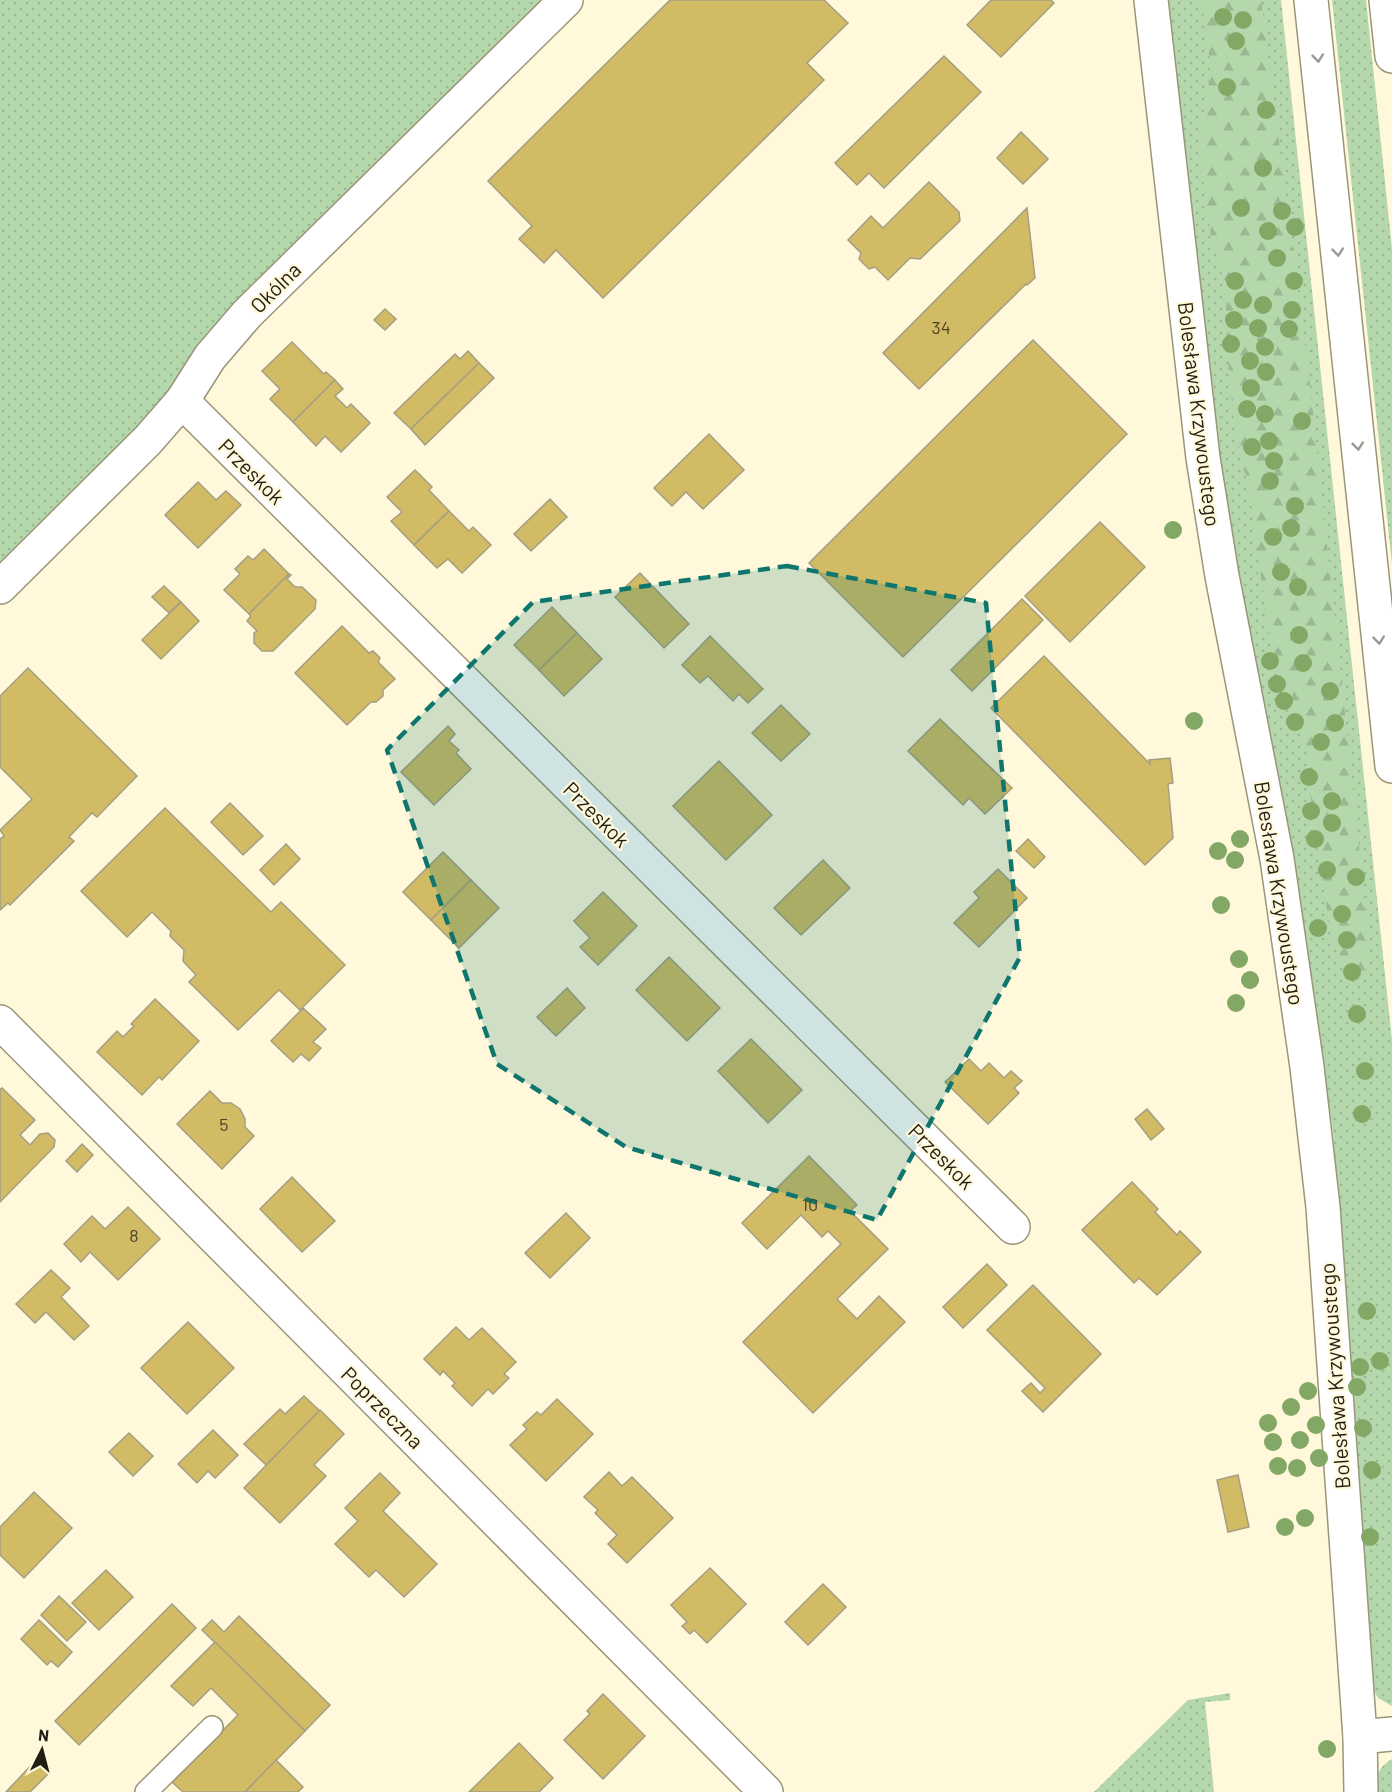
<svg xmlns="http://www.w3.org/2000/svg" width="1392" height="1792" viewBox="0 0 1392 1792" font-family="Barlow,sans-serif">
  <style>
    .grass { fill: url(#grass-dots) }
    .forest { fill: url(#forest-firs) }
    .building { fill: #d1bb65; stroke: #a59e83; stroke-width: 1.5 }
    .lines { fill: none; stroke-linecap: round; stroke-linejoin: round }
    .lane-casing { stroke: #9b957a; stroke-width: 24 }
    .street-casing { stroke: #9b957a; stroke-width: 36 }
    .secondary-casing { stroke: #9b957a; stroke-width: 36 }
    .lane { stroke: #fff; stroke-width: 21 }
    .street { stroke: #fff; stroke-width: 33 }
    .secondary { stroke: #fff; stroke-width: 33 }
    .tree { fill: #83a764 }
    .oneway { stroke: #9b9995 }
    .marked { fill: #0f766e; fill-opacity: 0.2; stroke: #0f766e; stroke-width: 4.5; stroke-dasharray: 12 8; stroke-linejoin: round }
    .labels { text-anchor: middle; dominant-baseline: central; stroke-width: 4.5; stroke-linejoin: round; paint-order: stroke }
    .number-label { font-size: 18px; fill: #4c4428 }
    .street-label { font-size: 21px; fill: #201d13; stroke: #fff8db }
  </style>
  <defs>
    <pattern id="grass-dots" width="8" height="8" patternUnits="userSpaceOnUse" patternTransform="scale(1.5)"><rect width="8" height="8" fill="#b4d8ac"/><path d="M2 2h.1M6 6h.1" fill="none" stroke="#9ab993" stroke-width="1.8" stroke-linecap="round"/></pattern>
    <pattern id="forest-firs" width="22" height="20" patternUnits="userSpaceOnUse" patternTransform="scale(1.5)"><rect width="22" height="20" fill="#b4d8ac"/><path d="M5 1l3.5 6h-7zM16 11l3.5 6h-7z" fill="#9ab993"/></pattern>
  </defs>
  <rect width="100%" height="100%" fill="#fff8db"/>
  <g class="grass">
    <path d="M0,0H547L0,581Z"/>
    <path d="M1168,0H1281L1392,1040V1706L1378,1698L1373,1689L1333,1132L1316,1018L1225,498Z"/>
    <path d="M1332,0H1366L1392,249V564Z"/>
    <path d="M1230,1693V1700L1205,1702L1214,1792H1094L1188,1700Z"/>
    <path d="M1392,1759V1792H1374C1374,1777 1379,1767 1392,1759Z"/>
  </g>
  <path class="forest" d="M1201,0H1261L1310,385L1363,883L1366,915V969L1361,975L1348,971L1342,963L1332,941L1313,821L1307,753L1292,715L1268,630L1248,478L1243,469L1234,423L1226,341V301L1220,262L1212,245L1200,156L1201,124L1208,97L1210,60Z"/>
  <g class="building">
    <path d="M670,0H824L848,23L807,63L824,80L603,298L556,250L544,263L519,239L532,226L488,181Z"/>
    <path d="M991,0H1051L1054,3L1001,57L967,25Z"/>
    <path d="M944,56L981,92L884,188L869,173L857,185L835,163Z"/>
    <path d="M1021,132L1048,159L1023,184L997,158Z"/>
    <path d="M929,182L959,212L960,221L920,259L910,258L888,280L875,267L869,269L859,259L861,253L848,240L871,216L883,228Z"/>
    <path d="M1027,208L1035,278L1027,285L1026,284L919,389L883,353Z"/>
    <path d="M385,309L396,319L385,330L374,320Z"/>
    <path d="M1033,340L1127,434L903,657L809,563Z"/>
    <path d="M292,342L324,374L326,372L335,380L293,422L270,399L280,389L262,371Z"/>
    <path d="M468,351L479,363L411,429L394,413L455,354L460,359Z"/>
    <path d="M479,363L494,378L425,445L411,429Z"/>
    <path d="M335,380L343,389L335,396L347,408L351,404L370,423L341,452L325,436L316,446L293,422Z"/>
    <path d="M709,434L744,470L703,509L686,492L672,506L654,488Z"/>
    <path d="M415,470L432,487L429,490L449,511L414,545L391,521L402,512L387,497Z"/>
    <path d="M198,482L216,500L226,491L241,505L198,548L165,515Z"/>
    <path d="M550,499L567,517L531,551L514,534Z"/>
    <path d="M449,511L469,531L473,527L491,545L462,573L448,559L437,568L414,545Z"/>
    <path d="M1100,522L1145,567L1070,642L1025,596Z"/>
    <path d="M264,549L289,574L249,614L224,590L240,574L235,569L248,556L253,560Z"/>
    <path d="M640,573L689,624L664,648L615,597Z"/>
    <path d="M289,574L291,575L287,579L295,587H302L316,600L315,609L273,651H262L254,643V633L257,631L247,621L251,616L249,614Z"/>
    <path d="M164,586L181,602L169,613L152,597Z"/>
    <path d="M1022,599L1043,620L972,691L951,670Z"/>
    <path d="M181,602L199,621L161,659L142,640Z"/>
    <path d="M552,607L577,633L539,670L514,645Z"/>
    <path d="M342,626L369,653L373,651L380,658L378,662L395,679L383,690V696L376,702H371L347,725L295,673Z"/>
    <path d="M577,633L602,659L564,696L539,670Z"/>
    <path d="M710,636L763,689L748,703L739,694L733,701L708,676L700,683L682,665Z"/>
    <path d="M1044,656L1150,764L1149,760L1170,758L1173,783L1168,784L1173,838L1145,865L991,708Z"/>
    <path d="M28,668L137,776L97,817L92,813L69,837L74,841L10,905L8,903L0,910V839L4,836L0,830L32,799L0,767V696Z"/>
    <path d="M781,705L810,734L781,761L752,733Z"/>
    <path d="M940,719L1012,788L985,814L969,798L963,805L908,751Z"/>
    <path d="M448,726L455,734L449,741L459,750L456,753L471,769L434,805L401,772Z"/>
    <path d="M719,761L772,815L726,860L673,806Z"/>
    <path d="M230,803L263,836L243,855L211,822Z"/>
    <path d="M165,808L271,912L281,902L345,965L300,1010L279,990L238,1030L189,982L196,975L183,961L184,950L170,936L171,931L152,912L127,937L81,891Z"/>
    <path d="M1028,839L1045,857L1034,868L1016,851Z"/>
    <path d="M286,844L300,859L274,885L260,870Z"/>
    <path d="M443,852L471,880L431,920L403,892Z"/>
    <path d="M823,860L850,888L801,935L774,908Z"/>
    <path d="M998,869L1027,898L979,947L954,923L979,898L974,892Z"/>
    <path d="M471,880L499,908L459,948L431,920Z"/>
    <path d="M603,892L637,926L598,965L580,947L590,938L574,921Z"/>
    <path d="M669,957L720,1008L687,1041L636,990Z"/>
    <path d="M567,988L585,1008L556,1036L537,1017Z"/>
    <path d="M155,999L199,1041L162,1080L159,1077L142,1095L97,1052L117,1031L123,1037L134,1026L131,1024Z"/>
    <path d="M303,1008L326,1029L313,1042L321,1048L309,1061L301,1054L293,1062L271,1041Z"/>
    <path d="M751,1039L802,1090L768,1123L718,1071Z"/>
    <path d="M969,1059L981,1071L989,1063L1004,1078L1011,1071L1022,1081L1014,1088L1019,1093L988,1124L945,1082Z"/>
    <path d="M2,1088L35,1120L20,1135L30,1145L40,1134L48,1133L55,1140L54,1147L0,1202V1089Z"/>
    <path d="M210,1091L222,1103H231L240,1109L245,1119V1127L254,1136L222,1169L177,1124Z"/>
    <path d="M1147,1109L1164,1129L1151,1140L1135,1119Z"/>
    <path d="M82,1144L93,1155L77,1172L66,1161Z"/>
    <path d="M809,1156L857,1205L850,1211L888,1249L837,1299L857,1319L879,1296L905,1322L813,1413L743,1342L841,1244L828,1231L822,1237L801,1215L767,1249L742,1223Z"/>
    <path d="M292,1177L335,1221L302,1252L260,1209Z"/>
    <path d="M1132,1182L1158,1209L1155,1212L1177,1235L1180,1231L1201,1252L1157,1295L1139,1278L1134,1283L1082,1230Z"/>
    <path d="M128,1207L160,1239L118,1280L90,1252L81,1262L64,1244L92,1216L105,1229Z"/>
    <path d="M566,1213L590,1238L550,1278L525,1253Z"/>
    <path d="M987,1264L1007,1285L963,1328L943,1307Z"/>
    <path d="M51,1270L70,1288L61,1297L89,1326L74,1340L46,1312L35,1323L16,1304Z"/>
    <path d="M1033,1285L1101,1354L1043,1412L1022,1391L1031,1383L1040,1393L1045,1388L987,1330Z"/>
    <path d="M188,1322L234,1368L187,1414L141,1368Z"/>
    <path d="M456,1327L469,1340L482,1328L516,1362L504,1374L509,1378L493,1394L488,1389L472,1406L452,1386L455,1383L443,1371L440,1375L424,1359Z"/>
    <path d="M304,1396L320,1411L266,1465L244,1444L280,1409L285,1414Z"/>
    <path d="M557,1399L593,1434L546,1481L510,1445L527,1429L523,1425L537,1412L541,1415Z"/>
    <path d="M320,1410L344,1434L314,1465L326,1476L280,1523L244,1488Z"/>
    <path d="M213,1430L238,1455L215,1478L208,1471L197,1483L178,1464Z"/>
    <path d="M129,1433L153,1456L133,1476L109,1452Z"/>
    <path d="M609,1472L622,1486L632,1477L673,1518L627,1563L608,1544L617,1535L595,1513L598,1510L584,1497Z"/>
    <path d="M380,1473L400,1493L383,1511L437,1564L404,1597L376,1570L369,1577L335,1544L358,1521L345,1508Z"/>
    <path d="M1238,1475L1249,1527L1228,1532L1217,1480Z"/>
    <path d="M34,1492L72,1528L24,1578L0,1555V1527Z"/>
    <path d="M710,1568L746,1604L707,1643L694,1630L690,1634L682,1626L687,1622L671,1605Z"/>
    <path d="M106,1570L133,1597L99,1630L72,1603Z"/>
    <path d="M823,1584L846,1607L808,1645L785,1622Z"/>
    <path d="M59,1596L86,1622L67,1641L41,1615Z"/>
    <path d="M172,1604L196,1628L79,1745L55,1721Z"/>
    <path d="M239,1616L330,1705L305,1731L202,1630L212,1620L224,1632Z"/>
    <path d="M39,1620L72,1652L58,1667L51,1661L47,1665L21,1639Z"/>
    <path d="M215,1642L305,1731L245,1792H183L172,1782L238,1715L211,1688L193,1706L171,1686Z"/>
    <path d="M603,1694L645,1736L603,1779L564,1740L590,1714L587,1711Z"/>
    <path d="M519,1743L553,1778L539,1792H469Z"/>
    <path d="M36,1760L49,1773L30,1792H6Z"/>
    <path d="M276,1760L303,1787L298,1792H245Z"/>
  </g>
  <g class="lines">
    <g class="lane-casing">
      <path id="lane" d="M146,1792L212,1727"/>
    </g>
    <g class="street-casing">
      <g id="street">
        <path d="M1151,0L1203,458L1222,576L1277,859L1307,1067L1323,1207L1360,1737L1361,1792"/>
        <path d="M182,401L1013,1227"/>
        <path d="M0,587L148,440L182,401L210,357L247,314L566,0"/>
        <path d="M0,1022L766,1792"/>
      </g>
    </g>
    <g class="secondary-casing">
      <g id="secondary">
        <path d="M1311,0L1392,766"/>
        <path d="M1386,0L1392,56"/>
        <path d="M1360,1737L1392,1734"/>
      </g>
    </g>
    <use href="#lane" class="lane"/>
    <use href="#street" class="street"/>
    <use href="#secondary" class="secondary"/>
  </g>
  <g class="tree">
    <circle cx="1223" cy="17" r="9"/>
    <circle cx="1243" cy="20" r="9"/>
    <circle cx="1236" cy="41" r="9"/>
    <circle cx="1227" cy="87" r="9"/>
    <circle cx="1266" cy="110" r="9"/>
    <circle cx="1263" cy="168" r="9"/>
    <circle cx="1241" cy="208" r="9"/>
    <circle cx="1282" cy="211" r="9"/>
    <circle cx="1295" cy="227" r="9"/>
    <circle cx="1268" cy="231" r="9"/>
    <circle cx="1277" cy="258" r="9"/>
    <circle cx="1235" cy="281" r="9"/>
    <circle cx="1294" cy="281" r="9"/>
    <circle cx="1243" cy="300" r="9"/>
    <circle cx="1263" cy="305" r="9"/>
    <circle cx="1292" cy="310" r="9"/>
    <circle cx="1234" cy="320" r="9"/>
    <circle cx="1258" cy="328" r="9"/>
    <circle cx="1289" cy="329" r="9"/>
    <circle cx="1231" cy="344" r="9"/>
    <circle cx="1265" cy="347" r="9"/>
    <circle cx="1250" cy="361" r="9"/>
    <circle cx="1266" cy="372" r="9"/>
    <circle cx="1251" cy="388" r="9"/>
    <circle cx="1247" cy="409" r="9"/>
    <circle cx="1265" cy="414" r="9"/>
    <circle cx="1302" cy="421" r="9"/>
    <circle cx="1269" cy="441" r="9"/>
    <circle cx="1252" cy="447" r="9"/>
    <circle cx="1274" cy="461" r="9"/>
    <circle cx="1270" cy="481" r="9"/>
    <circle cx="1295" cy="506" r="9"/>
    <circle cx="1291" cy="528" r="9"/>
    <circle cx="1173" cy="530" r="9"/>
    <circle cx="1273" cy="537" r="9"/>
    <circle cx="1281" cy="572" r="9"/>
    <circle cx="1298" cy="587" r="9"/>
    <circle cx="1299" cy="635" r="9"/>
    <circle cx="1270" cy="661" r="9"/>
    <circle cx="1303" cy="663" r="9"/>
    <circle cx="1277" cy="684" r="9"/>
    <circle cx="1330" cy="691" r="9"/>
    <circle cx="1284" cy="701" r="9"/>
    <circle cx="1194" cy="721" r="9"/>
    <circle cx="1295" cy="722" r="9"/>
    <circle cx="1335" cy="723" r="9"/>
    <circle cx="1321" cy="742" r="9"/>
    <circle cx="1309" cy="777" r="9"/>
    <circle cx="1332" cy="801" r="9"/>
    <circle cx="1311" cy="811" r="9"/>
    <circle cx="1332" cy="823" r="9"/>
    <circle cx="1240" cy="839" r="9"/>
    <circle cx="1315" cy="839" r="9"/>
    <circle cx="1218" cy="851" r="9"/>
    <circle cx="1235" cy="860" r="9"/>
    <circle cx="1327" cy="870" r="9"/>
    <circle cx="1356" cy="877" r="9"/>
    <circle cx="1221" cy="905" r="9"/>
    <circle cx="1342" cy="914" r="9"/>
    <circle cx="1318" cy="928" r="9"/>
    <circle cx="1347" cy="940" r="9"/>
    <circle cx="1239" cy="959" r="9"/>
    <circle cx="1352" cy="972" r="9"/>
    <circle cx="1250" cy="980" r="9"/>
    <circle cx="1236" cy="1003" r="9"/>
    <circle cx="1357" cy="1014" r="9"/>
    <circle cx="1365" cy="1071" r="9"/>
    <circle cx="1362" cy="1114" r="9"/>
    <circle cx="1367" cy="1311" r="9"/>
    <circle cx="1380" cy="1361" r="9"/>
    <circle cx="1360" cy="1367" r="9"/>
    <circle cx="1357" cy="1387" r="9"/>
    <circle cx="1308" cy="1391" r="9"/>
    <circle cx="1291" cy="1407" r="9"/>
    <circle cx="1268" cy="1423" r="9"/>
    <circle cx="1316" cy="1425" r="9"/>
    <circle cx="1363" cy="1428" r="9"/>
    <circle cx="1300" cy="1440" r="9"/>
    <circle cx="1273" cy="1442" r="9"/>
    <circle cx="1319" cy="1458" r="9"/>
    <circle cx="1278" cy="1466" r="9"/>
    <circle cx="1297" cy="1468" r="9"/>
    <circle cx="1372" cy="1470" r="9"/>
    <circle cx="1305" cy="1518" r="9"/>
    <circle cx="1285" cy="1527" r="9"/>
    <circle cx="1370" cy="1537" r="9"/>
    <circle cx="1327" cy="1749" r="9"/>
  </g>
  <defs><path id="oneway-chevron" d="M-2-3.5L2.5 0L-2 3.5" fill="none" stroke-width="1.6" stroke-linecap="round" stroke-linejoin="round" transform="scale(1.5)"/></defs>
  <g class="oneway">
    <use href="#oneway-chevron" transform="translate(1318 58) rotate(84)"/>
    <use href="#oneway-chevron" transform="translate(1338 252) rotate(84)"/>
    <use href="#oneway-chevron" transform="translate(1358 446) rotate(84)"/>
    <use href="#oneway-chevron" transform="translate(1379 640) rotate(84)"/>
  </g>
  <path class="marked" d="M787,566L986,603L1020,957L877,1220L626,1147L497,1064L387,750L533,602Z"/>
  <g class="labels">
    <g class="number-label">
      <text x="941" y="327">34</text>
      <text x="224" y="1124">5</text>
      <text x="810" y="1204">10</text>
      <text x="134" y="1235">8</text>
    </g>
    <g class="street-label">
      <text transform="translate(275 287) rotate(-45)">Okólna</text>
      <text transform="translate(1200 414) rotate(83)">Bolesława Krzywoustego</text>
      <text transform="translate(252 471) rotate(45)">Przeskok</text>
      <text transform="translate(597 814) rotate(45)">Przeskok</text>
      <text transform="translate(1280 893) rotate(81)">Bolesława Krzywoustego</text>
      <text transform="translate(942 1156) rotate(45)">Przeskok</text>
      <text transform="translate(1334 1376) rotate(-94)">Bolesława Krzywoustego</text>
      <text transform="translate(383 1407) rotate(45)">Poprzeczna</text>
    </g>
  </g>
  <g transform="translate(42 1750) rotate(6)" stroke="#fff8db" stroke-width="4.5" paint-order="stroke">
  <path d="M0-4.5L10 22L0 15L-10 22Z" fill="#201d13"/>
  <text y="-9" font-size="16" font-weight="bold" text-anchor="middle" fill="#201d13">N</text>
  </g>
</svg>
